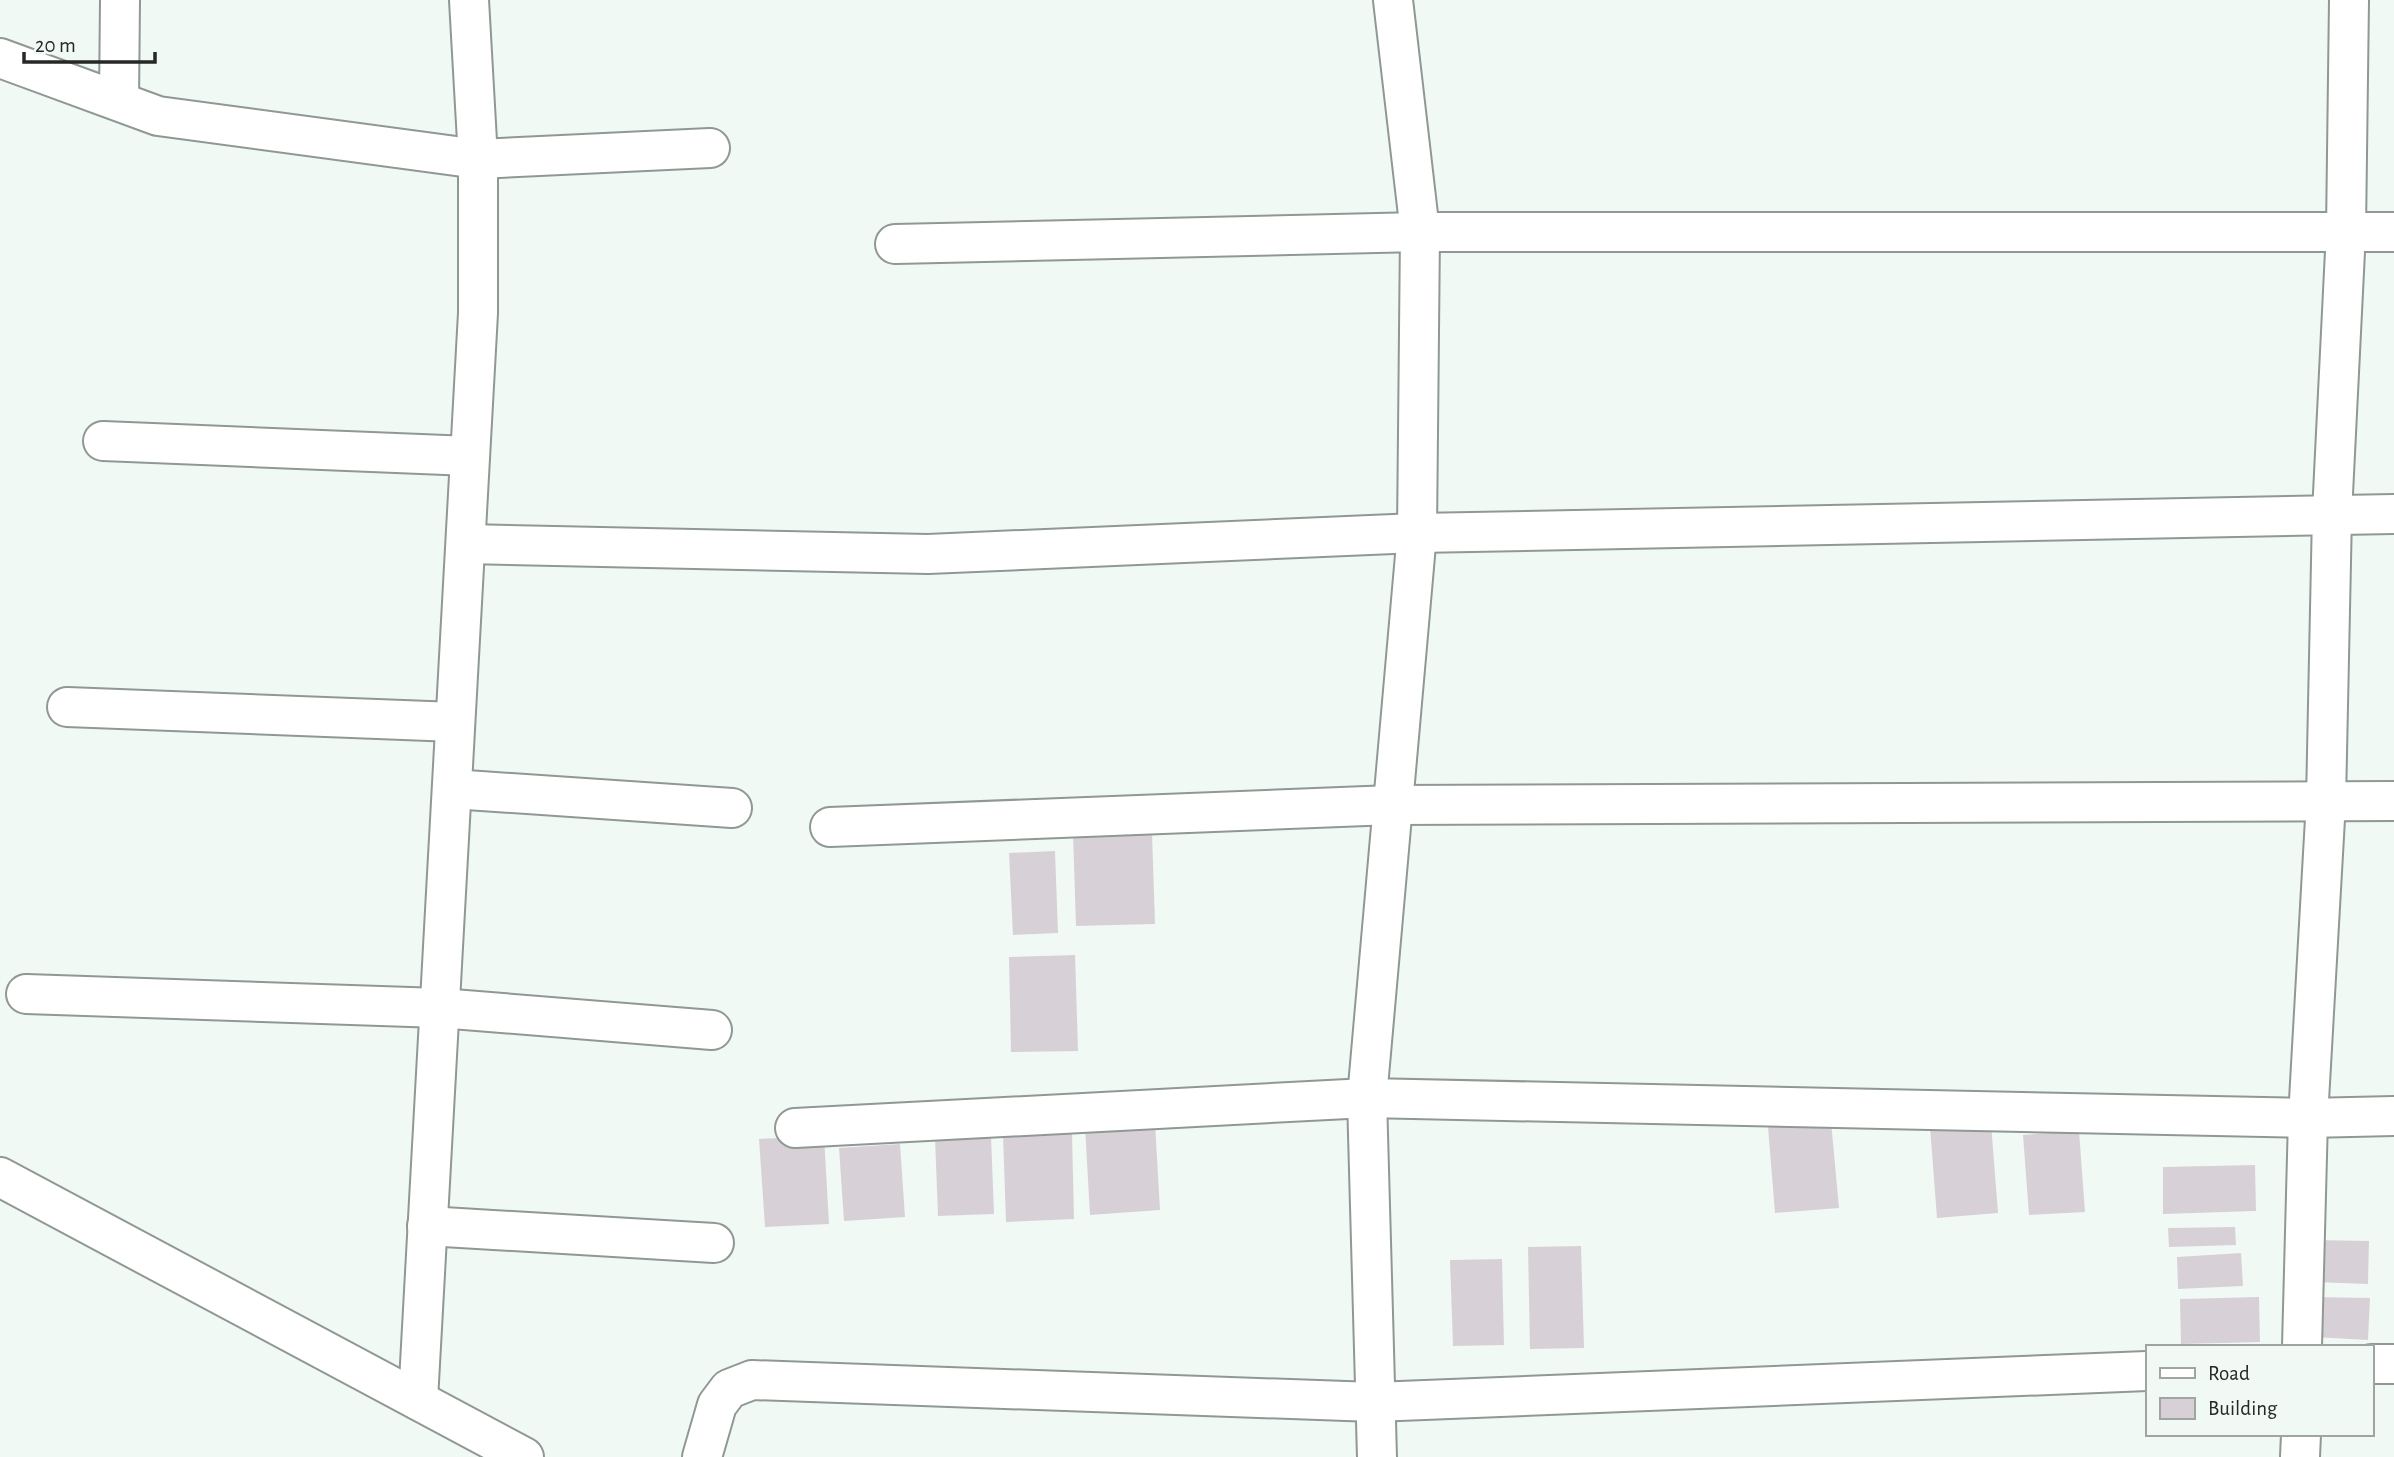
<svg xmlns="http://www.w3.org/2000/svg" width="2394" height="1457" viewBox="0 0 2394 1457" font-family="'Alegreya Sans',sans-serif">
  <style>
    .building { fill: #d7d1d7 }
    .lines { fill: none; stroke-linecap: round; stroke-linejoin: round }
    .street-casing { stroke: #909893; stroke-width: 42 }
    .street { stroke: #fff; stroke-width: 38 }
  </style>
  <rect width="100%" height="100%" fill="#f1f9f4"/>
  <g class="building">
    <path d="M1152,833L1155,924L1076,926L1073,834Z"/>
    <path d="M1055,851L1058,933L1013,935L1009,853Z"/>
    <path d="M1075,955L1078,1051L1011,1052L1009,957Z"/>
    <path d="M1831,1121L1839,1208L1775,1213L1768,1127Z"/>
    <path d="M1155,1123L1160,1210L1090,1215L1085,1127Z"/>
    <path d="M1991,1123L1998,1213L1937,1218L1930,1127Z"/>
    <path d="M2079,1131L2085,1212L2029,1215L2023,1135Z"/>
    <path d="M1072,1133L1074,1219L1006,1222L1003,1135Z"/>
    <path d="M824,1136L829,1224L765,1227L759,1139Z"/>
    <path d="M991,1136L994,1214L938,1216L935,1138Z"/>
    <path d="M900,1144L905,1217L844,1221L839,1148Z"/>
    <path d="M2255,1165L2256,1211L2163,1214V1167Z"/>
    <path d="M2235,1227L2236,1245L2169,1247L2168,1228Z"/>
    <path d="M2314,1240L2369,1241L2368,1284L2313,1282Z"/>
    <path d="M1581,1246L1584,1348L1530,1349L1528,1247Z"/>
    <path d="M2241,1253L2243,1286L2178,1289L2177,1257Z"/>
    <path d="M1502,1259L1504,1345L1453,1346L1450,1260Z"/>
    <path d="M2259,1297L2260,1342L2181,1344L2180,1299Z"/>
    <path d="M2315,1297L2370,1298L2368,1340L2314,1337Z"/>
  </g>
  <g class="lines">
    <g class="street-casing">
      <g id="street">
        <path d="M0,58L158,116L478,159L710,148"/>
        <path d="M119,101L120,0"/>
        <path d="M895,244L1420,232H2394"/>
        <path d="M103,441L470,456"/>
        <path d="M466,544L928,554L1417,533L2394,514"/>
        <path d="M67,707L455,722"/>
        <path d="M452,789L732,808"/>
        <path d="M830,827L1392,805L2394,801"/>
        <path d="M26,994L440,1008L712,1030"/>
        <path d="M795,1128L1367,1098L2308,1118L2394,1116"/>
        <path d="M0,1177L524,1457"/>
        <path d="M427,1226L714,1243"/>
        <path d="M2302,1347L2308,1118L2326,801L2332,514L2346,231L2349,0"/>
        <path d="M2371,1364H2394"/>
        <path d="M418,1400L478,313V159L469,0"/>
        <path d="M702,1457L717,1405L729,1389L752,1380L1374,1402L2147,1371"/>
        <path d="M1377,1457L1367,1098L1417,533L1420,232L1393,0"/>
        <path d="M2300,1457L2301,1434"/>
      </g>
    </g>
    <use href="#street" class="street"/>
  </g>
  <rect x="2146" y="1345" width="228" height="91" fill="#f1f9f4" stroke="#9fa5a2" stroke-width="2"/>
  <rect x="2160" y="1368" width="35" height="10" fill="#ffffff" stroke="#9fa5a2" stroke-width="2"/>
  <text x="2208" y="1380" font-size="21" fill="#252826">Road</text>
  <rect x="2160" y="1398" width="35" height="21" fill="#d7d1d7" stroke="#9fa5a2" stroke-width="2"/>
  <text x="2208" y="1415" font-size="21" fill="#252826">Building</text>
  <path d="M24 52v10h131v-10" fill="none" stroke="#252826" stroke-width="3.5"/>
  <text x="35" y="52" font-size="21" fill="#252826" stroke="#f1f9f4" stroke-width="5" paint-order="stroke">20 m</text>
</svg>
